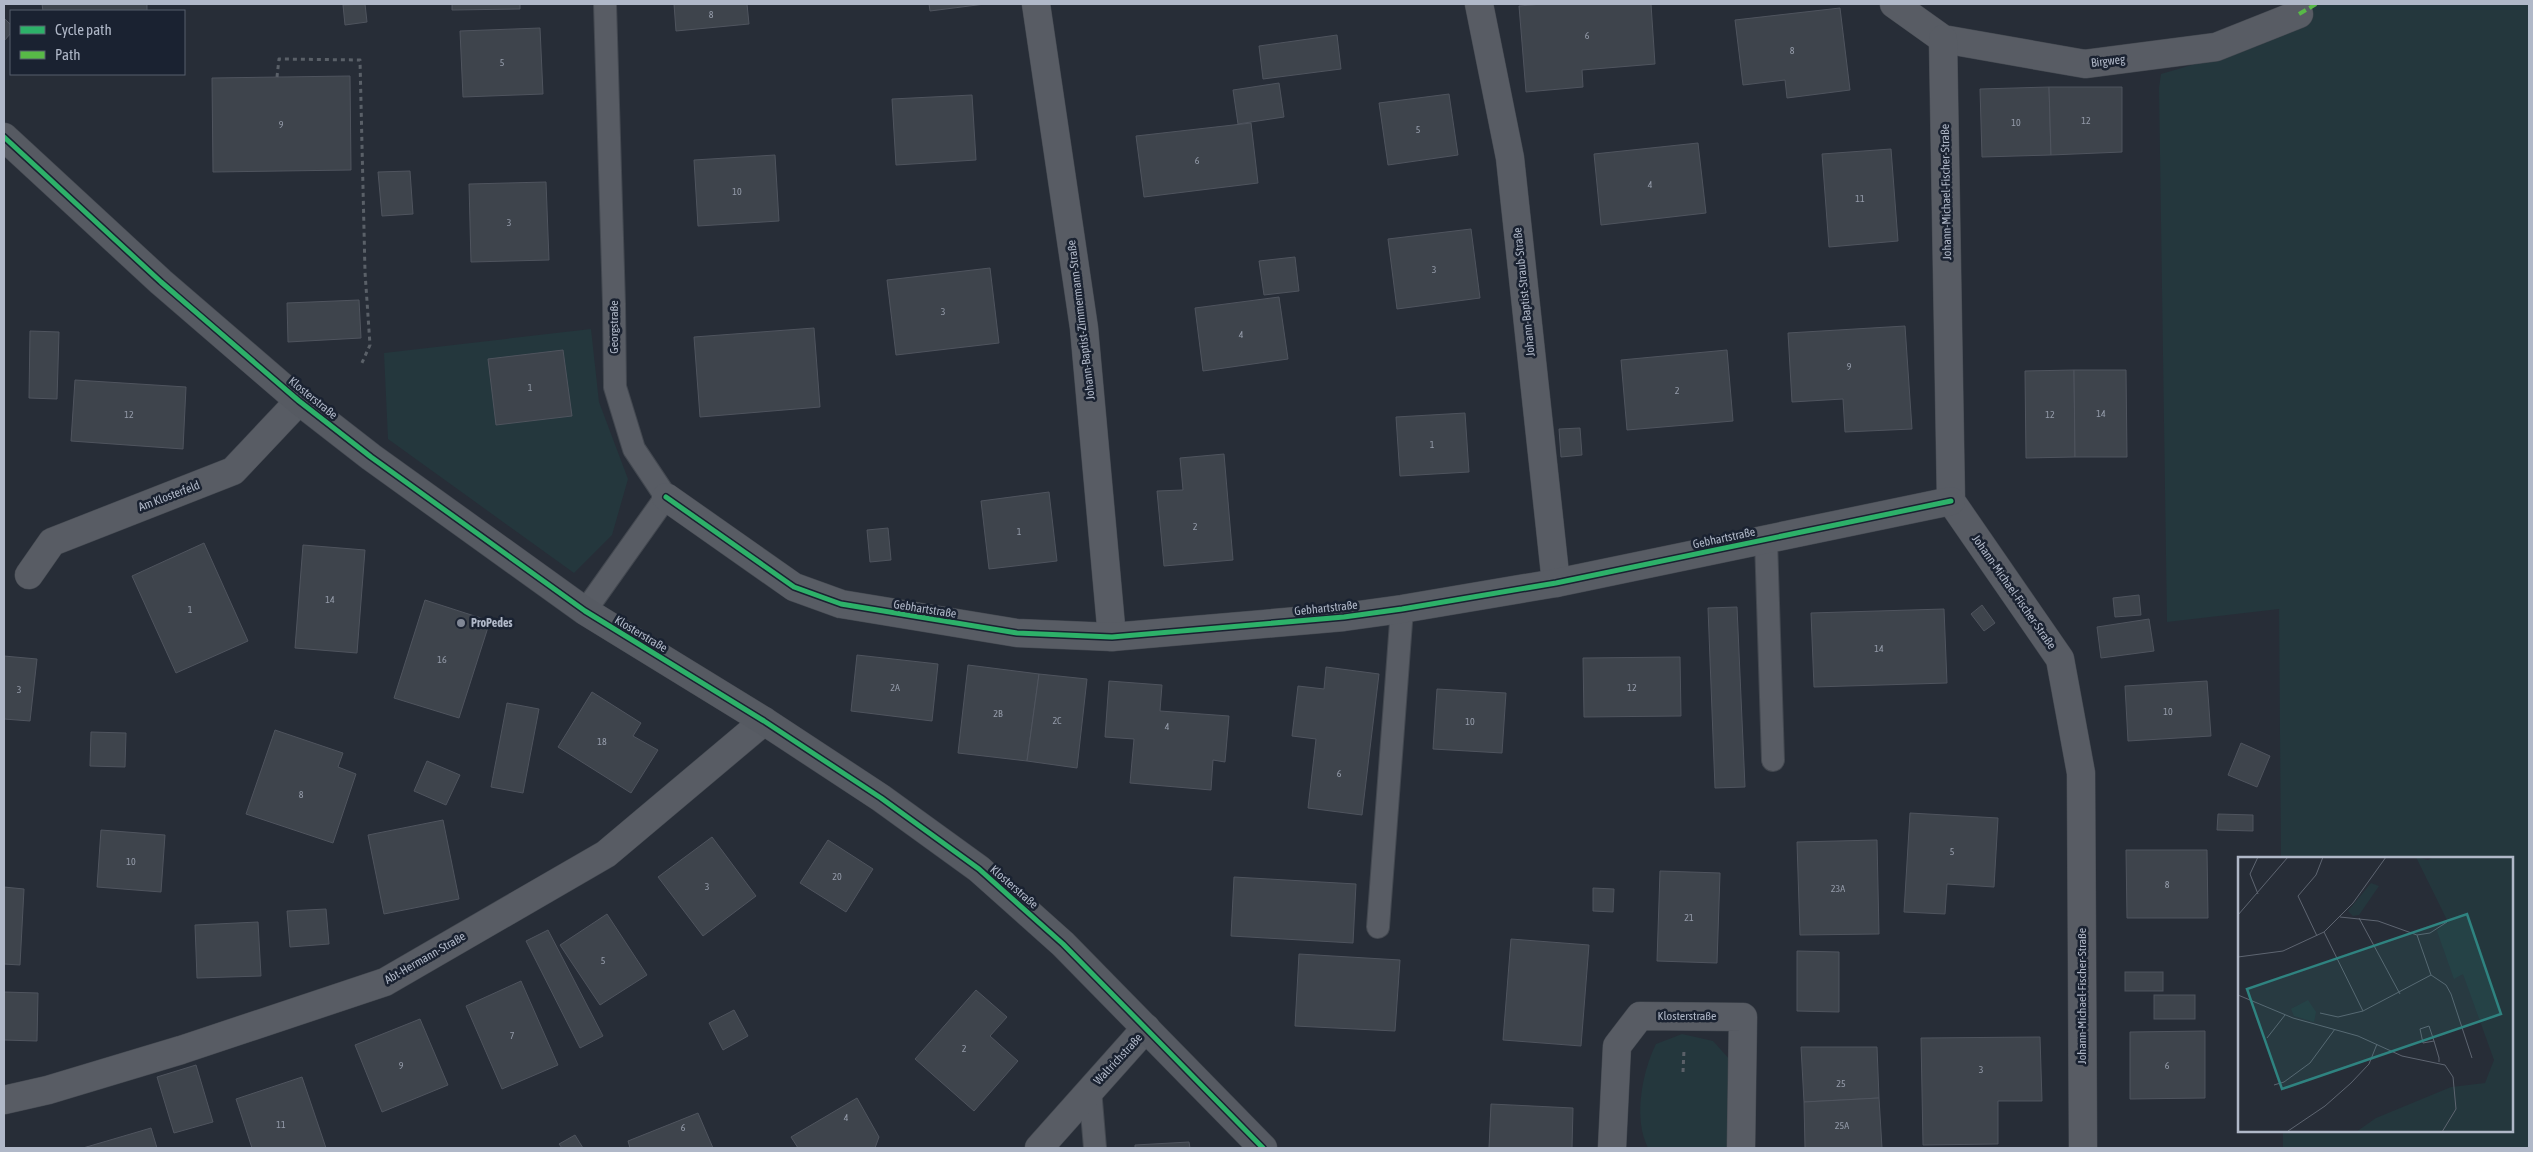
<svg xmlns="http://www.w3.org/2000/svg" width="2533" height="1152" viewBox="0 0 2533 1152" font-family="'Asap Condensed',sans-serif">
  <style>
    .green { fill: #24373d }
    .building { fill: #3e444c; stroke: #4f545e }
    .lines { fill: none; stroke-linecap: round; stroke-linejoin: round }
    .service-casing { stroke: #434850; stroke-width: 24 }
    .minor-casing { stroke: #434850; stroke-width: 29 }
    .secondary-casing { stroke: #434850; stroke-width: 29 }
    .path { stroke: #5a6068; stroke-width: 3; stroke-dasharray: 4 4; stroke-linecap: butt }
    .service { stroke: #585c64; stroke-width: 22 }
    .minor { stroke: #585c64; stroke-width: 28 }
    .secondary { stroke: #565a62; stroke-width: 28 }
    .quiet { stroke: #58b947; stroke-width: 4; stroke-dasharray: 8 4; stroke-linecap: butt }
    .cycleway-casing { stroke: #1a2231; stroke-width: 8 }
    .cycleway { stroke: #2db169; stroke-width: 5 }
    .poi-dot { fill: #808795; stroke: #1a2231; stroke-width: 2 }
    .labels { text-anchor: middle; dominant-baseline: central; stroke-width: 5; stroke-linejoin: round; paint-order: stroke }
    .number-label { font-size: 10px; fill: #949ba9 }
    .street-label { font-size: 12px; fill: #b0b8c8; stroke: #1a2231 }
    .poi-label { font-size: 12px; font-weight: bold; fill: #b0b8c8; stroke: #1a2231; text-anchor: start }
    .inset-road { fill: none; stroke: #5e6571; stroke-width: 1 }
    .view { fill: #2f8380; fill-opacity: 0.15; stroke: #2f8380; stroke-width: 2.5 }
    .inset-edge { fill: none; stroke: #b0b8c8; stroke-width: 2.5 }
  </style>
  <rect width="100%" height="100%" fill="#272d37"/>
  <g class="green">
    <path d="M2308,4H2529V1148H2283V1131H2512V858H2281L2279,609L2167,622L2159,88L2161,74L2257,46L2312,19Z"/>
    <path d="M591,329L599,402L628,479L612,535L574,573L388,439L384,353Z"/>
    <path d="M1682,1034L1713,1041L1731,1061L1728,1148H1648C1633,1119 1642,1072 1656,1044Z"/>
  </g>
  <g class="building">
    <path d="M42,4H147V11H43Z"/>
    <path d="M365,4L367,22L345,25L343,5Z"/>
    <path d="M452,4H520V9L452,10Z"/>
    <path d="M674,4H747L749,24L676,31Z"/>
    <path d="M929,4H985L930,11Z"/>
    <path d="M1543,4H1651L1655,64L1582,70L1583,87L1526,92L1519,6Z"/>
    <path d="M1840,8L1850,90L1787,98L1785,80L1743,85L1735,20Z"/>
    <path d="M4,18L11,25V33L4,41Z"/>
    <path d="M540,28L543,94L463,97L460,31Z"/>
    <path d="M1337,35L1341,69L1263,79L1259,46Z"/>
    <path d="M350,76L351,170L213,172L212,78Z"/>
    <path d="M1279,83L1284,117L1238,124L1233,90Z"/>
    <path d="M2049,87L2051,155L1982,157L1980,89Z"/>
    <path d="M2049,87H2122V152L2051,155Z"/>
    <path d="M1449,94L1458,155L1388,165L1379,103Z"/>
    <path d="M972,95L976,160L896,165L892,99Z"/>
    <path d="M1251,123L1258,183L1144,197L1136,136Z"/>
    <path d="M1698,143L1706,213L1601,225L1594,154Z"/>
    <path d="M1891,149L1898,241L1829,247L1822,154Z"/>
    <path d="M775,155L779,221L698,226L694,160Z"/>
    <path d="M410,171L413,214L382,216L378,172Z"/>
    <path d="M546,182L549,260L471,262L469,184Z"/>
    <path d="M1471,229L1480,298L1397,309L1388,239Z"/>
    <path d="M1295,257L1299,291L1264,295L1259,261Z"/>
    <path d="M990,268L999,343L896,355L887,280Z"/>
    <path d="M1279,297L1288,359L1203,371L1195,308Z"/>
    <path d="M359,300L361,338L288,342L287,303Z"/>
    <path d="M1905,326L1912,429L1845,432L1843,399L1792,402L1788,333Z"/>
    <path d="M814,328L820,407L700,417L694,337Z"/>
    <path d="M30,331L59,332L57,399L29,398Z"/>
    <path d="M563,350L572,416L496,425L488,359Z"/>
    <path d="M1727,350L1733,421L1627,430L1621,360Z"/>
    <path d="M2074,370L2075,457L2026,458L2025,371Z"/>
    <path d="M2074,370H2126L2127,457H2075Z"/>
    <path d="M75,380L186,387L183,449L71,441Z"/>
    <path d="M1465,413L1469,472L1400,476L1396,417Z"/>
    <path d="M1580,428L1582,455L1561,457L1559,429Z"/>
    <path d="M1224,454L1233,560L1164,566L1157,491L1183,490L1180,458Z"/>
    <path d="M1049,492L1057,561L989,569L981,501Z"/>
    <path d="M888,528L891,560L870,562L867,530Z"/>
    <path d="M204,543L248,641L176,673L132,576Z"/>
    <path d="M303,545L365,550L357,653L295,648Z"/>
    <path d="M2139,595L2141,615L2115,617L2113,598Z"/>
    <path d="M425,600L490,621L459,718L394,698Z"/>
    <path d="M1982,605L1995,623L1984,631L1971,614Z"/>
    <path d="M1737,607L1745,787L1715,788L1708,608Z"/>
    <path d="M1944,609L1947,683L1814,687L1811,613Z"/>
    <path d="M2149,619L2154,651L2101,658L2097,627Z"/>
    <path d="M857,655L938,664L932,721L851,711Z"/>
    <path d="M4,656L37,659L30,721L4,719Z"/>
    <path d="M1680,657L1681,716L1584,717L1583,658Z"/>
    <path d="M968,665L1039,674L1027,761L958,753Z"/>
    <path d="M1326,667L1379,674L1362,815L1308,808L1316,739L1292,736L1298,686L1324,689Z"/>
    <path d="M1039,674L1087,679L1077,768L1027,761Z"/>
    <path d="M1109,681L1162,685L1160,711L1229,716L1225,762L1213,760L1211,790L1130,783L1134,739L1105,737Z"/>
    <path d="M2207,681L2211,736L2128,741L2125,686Z"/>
    <path d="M1437,689L1506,693L1502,753L1433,749Z"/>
    <path d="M592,692L641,723L633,736L658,750L631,793L558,747Z"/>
    <path d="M507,703L539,709L523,793L491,787Z"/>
    <path d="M275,730L343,753L338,767L356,774L333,843L246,814Z"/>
    <path d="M91,732L126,733L125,767L90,766Z"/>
    <path d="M2241,743L2270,756L2257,787L2228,775Z"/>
    <path d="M427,761L460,775L446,805L414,791Z"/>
    <path d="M1910,813L1998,818L1994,887L1947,884L1945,914L1904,912Z"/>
    <path d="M2218,814L2253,815V831L2217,830Z"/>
    <path d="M443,820L459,899L384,914L368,835Z"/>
    <path d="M101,830L165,835L161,892L97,887Z"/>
    <path d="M712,837L756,896L703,936L658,877Z"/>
    <path d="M828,840L873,869L846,912L800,883Z"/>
    <path d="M1877,840L1879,934L1800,935L1797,842Z"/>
    <path d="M2126,850H2207L2208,918H2127Z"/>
    <path d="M1660,871L1720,873L1717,963L1657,961Z"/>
    <path d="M1234,877L1356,884L1353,943L1231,936Z"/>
    <path d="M4,887L24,889L20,965L4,964Z"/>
    <path d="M1593,888L1614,889L1613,912L1593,911Z"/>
    <path d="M326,909L329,944L290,947L287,911Z"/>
    <path d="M607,914L647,975L600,1005L560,945Z"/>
    <path d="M258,922L261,976L197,978L195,925Z"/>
    <path d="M548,930L603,1036L580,1048L526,941Z"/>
    <path d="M1511,939L1589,945L1581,1046L1503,1040Z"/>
    <path d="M1797,951L1839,952V1012L1797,1011Z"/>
    <path d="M1299,954L1400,960L1395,1031L1295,1026Z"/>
    <rect x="2125" y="972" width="38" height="19"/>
    <path d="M521,981L558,1065L502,1089L466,1006Z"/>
    <path d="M976,990L1007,1017L990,1036L1018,1061L974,1111L915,1059Z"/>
    <path d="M4,992L38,993L37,1041L4,1040Z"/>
    <rect x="2154" y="995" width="41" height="24"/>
    <path d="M734,1010L748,1036L723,1050L709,1023Z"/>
    <path d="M420,1019L448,1085L382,1112L355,1045Z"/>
    <path d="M2205,1031V1098L2130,1099V1032Z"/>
    <path d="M2040,1037L2042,1101H1998V1144L1923,1145L1921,1038Z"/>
    <path d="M1801,1047H1877L1879,1098L1804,1102Z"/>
    <path d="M196,1065L213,1122L174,1133L157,1077Z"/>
    <path d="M302,1077L326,1148H252L236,1099Z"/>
    <path d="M857,1098L879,1137L875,1148H798L791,1137Z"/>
    <path d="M1879,1098L1882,1148H1805L1804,1102Z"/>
    <path d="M1491,1104L1573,1108L1572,1148H1489Z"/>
    <path d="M698,1113L713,1148H630L628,1141Z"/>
    <path d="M151,1128L157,1148H83Z"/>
    <path d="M575,1135L583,1148H562L559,1144Z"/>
    <path d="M1189,1142L1190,1148H1135V1145Z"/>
  </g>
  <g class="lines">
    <g class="service-casing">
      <g id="service">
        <path d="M1766,540L1773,760"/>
        <path d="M585,611L666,497L634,449L615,387L614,304L605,4"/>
        <path d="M1378,927L1402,609"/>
        <path d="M1090,1089L1095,1148"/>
      </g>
    </g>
    <g class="minor-casing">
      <g id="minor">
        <path d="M1036,4L1084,328L1112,637"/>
        <path d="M1479,4L1510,158L1556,583"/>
        <path d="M1894,4L1943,39L2085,64L2216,47L2299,14"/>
        <path d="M1943,39L1951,501L2060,659L2081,773L2083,1148"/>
        <path d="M666,497L794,587L841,604L1017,633L1112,637L1344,617L1402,609L1556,583L1951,501"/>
        <path d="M29,575L52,542L233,471L299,401"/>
        <path d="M4,1100L48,1090L181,1050L385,982L606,854L764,721"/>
        <path d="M1039,1148L1146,1028"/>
        <path d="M1612,1148L1617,1046L1640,1016L1743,1017L1741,1148"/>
      </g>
    </g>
    <g class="secondary-casing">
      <path id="secondary" d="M4,137L161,282L299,401L371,457L585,611L764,721L881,798L979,869L1063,944L1263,1148"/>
    </g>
    <g class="path">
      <path d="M277,77L279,59L360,60L365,272L370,345L361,365"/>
      <path d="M1683,1072L1684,1050"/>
    </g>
    <use href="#service" class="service"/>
    <use href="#minor" class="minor"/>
    <use href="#secondary" class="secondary"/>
    <path class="quiet" d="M2299,14L2316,4"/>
    <g class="cycleway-casing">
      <g id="cycleway">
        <path d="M4,137L161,282L299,401L371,457L585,611L764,721L881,798L979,869L1063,944L1263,1148"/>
        <path d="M666,497L794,587L841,604L1017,633L1112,637L1344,617L1402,609L1556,583L1951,501"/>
      </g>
    </g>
    <use href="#cycleway" class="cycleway"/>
  </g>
  <circle class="poi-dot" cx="461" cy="623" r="5"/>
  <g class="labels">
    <g class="number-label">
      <text x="711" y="14">8</text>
      <text x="1587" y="35">6</text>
      <text x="1792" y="50">8</text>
      <text x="502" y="62">5</text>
      <text x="2086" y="120">12</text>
      <text x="2016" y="122">10</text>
      <text x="281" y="124">9</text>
      <text x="1418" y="129">5</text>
      <text x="1197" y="160">6</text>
      <text x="1650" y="184">4</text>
      <text x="737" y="191">10</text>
      <text x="1860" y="198">11</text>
      <text x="509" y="222">3</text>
      <text x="1434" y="269">3</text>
      <text x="943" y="311">3</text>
      <text x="1241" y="334">4</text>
      <text x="1849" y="366">9</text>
      <text x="530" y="387">1</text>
      <text x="1677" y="390">2</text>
      <text x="2101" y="413">14</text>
      <text x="129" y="414">12</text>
      <text x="2050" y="414">12</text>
      <text x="1432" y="444">1</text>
      <text x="1195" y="526">2</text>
      <text x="1019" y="531">1</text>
      <text x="330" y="599">14</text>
      <text x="190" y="609">1</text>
      <text x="1879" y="648">14</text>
      <text x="442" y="659">16</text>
      <text x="895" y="687">2A</text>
      <text x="1632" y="687">12</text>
      <text x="19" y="689">3</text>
      <text x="2168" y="711">10</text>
      <text x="998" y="713">2B</text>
      <text x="1057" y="720">2C</text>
      <text x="1470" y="721">10</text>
      <text x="1167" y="726">4</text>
      <text x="602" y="741">18</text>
      <text x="1339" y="773">6</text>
      <text x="301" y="794">8</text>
      <text x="1952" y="851">5</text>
      <text x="131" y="861">10</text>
      <text x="837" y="876">20</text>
      <text x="2167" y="884">8</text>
      <text x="707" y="886">3</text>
      <text x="1838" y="888">23A</text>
      <text x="1689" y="917">21</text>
      <text x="603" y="960">5</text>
      <text x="512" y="1035">7</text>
      <text x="964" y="1048">2</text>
      <text x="401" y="1065">9</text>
      <text x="2167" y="1065">6</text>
      <text x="1981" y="1069">3</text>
      <text x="1841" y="1083">25</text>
      <text x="846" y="1117">4</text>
      <text x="281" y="1124">11</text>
      <text x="1842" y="1125">25A</text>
      <text x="683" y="1127">6</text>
    </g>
    <g class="street-label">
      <text transform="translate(2108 61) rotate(-7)">Birgweg</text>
      <text transform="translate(1946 192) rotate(-91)">Johann-Michael-Fischer-Straße</text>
      <text transform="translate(1524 292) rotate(-96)">Johann-Baptist-Straub-Straße</text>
      <text transform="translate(1081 320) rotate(-97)">Johann-Baptist-Zimmermann-Straße</text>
      <text transform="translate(614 327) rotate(-90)">Georgstraße</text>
      <text transform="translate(313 398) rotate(39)">Klosterstraße</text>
      <text transform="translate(169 496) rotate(-21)">Am Klosterfeld</text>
      <text transform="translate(1724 538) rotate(-12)">Gebhartstraße</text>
      <text transform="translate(2014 592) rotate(55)">Johann-Michael-Fischer-Straße</text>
      <text transform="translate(1326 608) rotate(-6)">Gebhartstraße</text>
      <text transform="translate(925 609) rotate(9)">Gebhartstraße</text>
      <text transform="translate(641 634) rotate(31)">Klosterstraße</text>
      <text transform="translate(1014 887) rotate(41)">Klosterstraße</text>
      <text transform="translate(425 958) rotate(-30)">Abt-Hermann-Straße</text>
      <text transform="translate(2082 996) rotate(-90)">Johann-Michael-Fischer-Straße</text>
      <text x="1687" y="1016">Klosterstraße</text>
      <text transform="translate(1118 1059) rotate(-47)">Waltrichstraße</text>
    </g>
    <g class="poi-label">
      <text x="471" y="623">ProPedes</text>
    </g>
  </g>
  <g transform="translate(2238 857)">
    <rect width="275" height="275" fill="#272d37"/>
    <path d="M178,0L190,3L196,0H275V275H118L138,261L213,230L247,226L256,203L225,117L216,122L199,74L209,63ZM133,26L141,29L121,58L115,59L110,54ZM70,143L78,155L76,165L56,159L53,152Z" fill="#24373d"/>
    <path class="inset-road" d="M20,0L12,17L20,37M0,58L50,0M102,60L140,64L179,78L192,76L209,65M121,61L162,137M86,75L125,154M179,78L193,118L208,128L213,137L234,201M79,79L60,39L78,18L85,0M0,100L45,94L86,75L115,46L148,0M0,138L55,161L120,179L164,199L207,208L215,220L218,252L204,275M82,156L100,160L125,154L193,118M29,181L47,158M196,184L185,186L182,172L191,169L196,184L201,201V205M36,228L46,225L72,206L97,172M50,274L87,249L113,226L131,207L139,187"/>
    <path class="view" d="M229,57L263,157L44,232L9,132Z"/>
    <rect width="275" height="275" class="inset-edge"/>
  </g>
  <rect width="2533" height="1152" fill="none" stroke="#b0b8c8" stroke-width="10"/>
  <rect x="10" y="10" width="175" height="65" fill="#1a2231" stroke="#565e6d"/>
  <rect x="20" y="26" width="25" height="8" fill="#2db169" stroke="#565e6d"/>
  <text x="55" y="35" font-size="15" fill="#b0b8c8">Cycle path</text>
  <rect x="20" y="51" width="25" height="8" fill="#58b947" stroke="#565e6d"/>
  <text x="55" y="60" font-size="15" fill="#b0b8c8">Path</text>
</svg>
